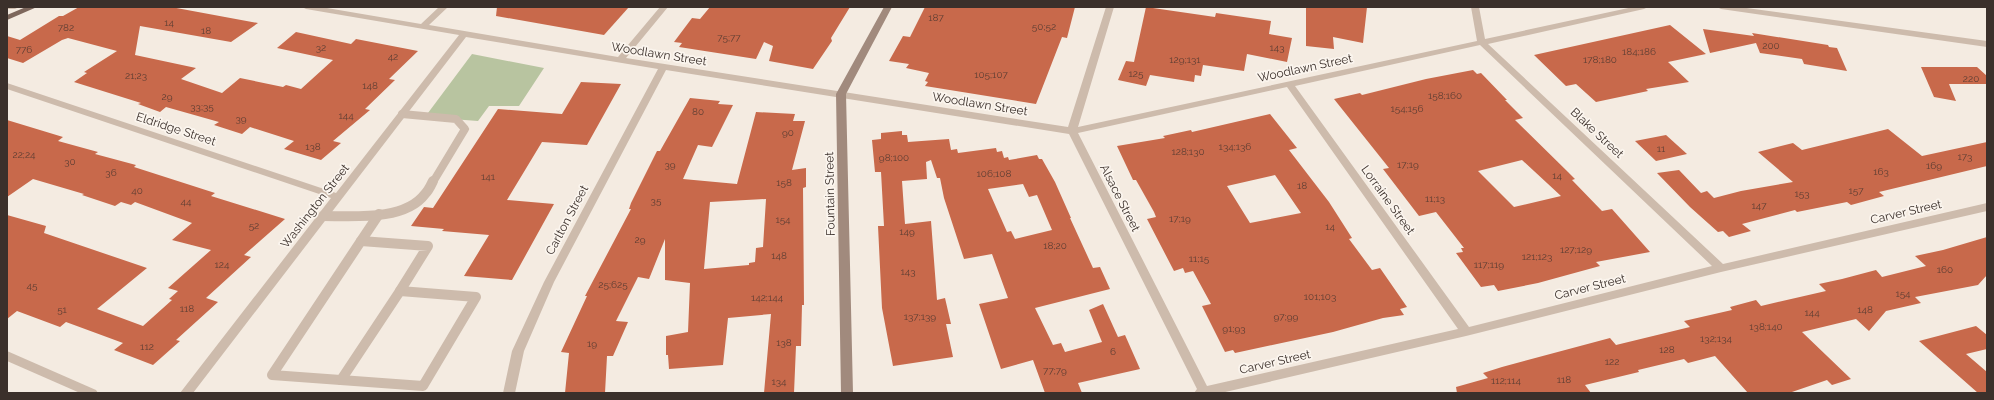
<svg xmlns="http://www.w3.org/2000/svg" width="1994" height="400" viewBox="0 0 1994 400" font-family="Raleway,sans-serif">
  <style>
    .green { fill: #b8c4a0 }
    .building { fill: #c8694b; fill-rule: evenodd }
    .lines { fill: none; stroke-linecap: round; stroke-linejoin: round }
    .lane-far1 { stroke: #cdbbac; stroke-width: 8 }
    .lane { stroke: #cdbbac; stroke-width: 10 }
    .street { fill: #cdbbac; fill-rule: evenodd }
    .secondary { fill: #a18a7d; fill-rule: evenodd }
    .primary { fill: #7d675c; fill-rule: evenodd }
    .labels { text-anchor: middle; dominant-baseline: central; stroke-width: 3.5; stroke-linejoin: round; paint-order: stroke }
    .number-label { font-size: 10px; fill: #5e3e33 }
    .street-label { font-size: 12px; fill: #3b302b; stroke: #fbf5ee }
  </style>
  <rect width="100%" height="100%" fill="#f4ebe1"/>
  <path class="green" d="M472,54L544,68L519,106H489L478,121L425,117Z"/>
  <g class="building">
    <path d="M79,7H171L258,23L231,42L140,26L135,55L196,68L181,79L222,93L240,78L283,87L286,85L301,89L333,60L277,48L296,32L351,44L356,39L418,51L389,79L395,80L365,109L370,110L333,141L341,143L321,160L284,149L294,141L250,127L242,134L214,125L219,122L166,107L160,112L138,104L141,103L74,82L87,73L84,72L117,51L68,38L62,40L23,63L7,58V36L20,40L59,16H63Z"/>
    <path d="M497,7H629L604,35L496,16Z"/>
    <path d="M710,7H850L831,38L832,41L813,69L769,61L773,46L764,42L756,59L679,47L682,43L674,42L692,18L700,19Z"/>
    <path d="M925,7H1075L1067,38L1062,37L1036,104L925,86L928,82L925,81L929,73L906,68L909,64L889,61L903,36L910,37Z"/>
    <path d="M1146,7L1215,17L1216,13L1271,21L1269,34L1292,38L1287,62L1247,54L1244,71L1203,65L1201,76L1195,75L1194,82L1150,75L1146,86L1118,80L1126,61L1134,62Z"/>
    <path d="M1306,7H1367L1363,43L1333,37L1334,49L1306,46Z"/>
    <path d="M1670,25L1706,54L1668,62L1689,82L1646,89L1648,91L1596,102L1576,84L1566,86L1534,55Z"/>
    <path d="M1703,29L1754,36L1752,33L1828,45L1829,47L1837,48L1847,71L1804,64L1802,59L1760,53L1756,43L1710,53Z"/>
    <path d="M1921,67H1977L1987,76V84H1949L1956,101L1934,97Z"/>
    <path d="M1473,70L1477,74L1481,73L1507,100H1505L1523,118L1515,120L1568,172L1575,179L1572,180L1602,211L1612,209L1650,252L1596,262L1600,266L1538,283L1498,291L1494,285L1481,287L1456,253L1463,252L1461,248H1464L1436,212L1419,216L1383,169L1389,168L1334,99L1360,93L1362,95L1426,79ZM1522,160L1561,196L1514,207L1478,171Z"/>
    <path d="M581,82L621,84L587,145L542,142L507,200L554,204L512,280L464,276L489,235L442,231L444,229L411,226L424,207L433,208L498,109L562,114Z"/>
    <path d="M690,98L720,101L718,104L733,105L712,147L698,145L683,179L737,184L756,112L795,114L793,121H805L792,170L806,168V187L803,188L804,305H802L801,346H796L794,393H764L771,314L728,318L723,365L669,369L668,355H666V336L688,332L690,283L665,280V239L649,279L638,277L616,321L628,322L613,356H607L605,393H565L569,353L561,352L587,296H585L631,209H629L631,203L657,151H660ZM766,199L763,247L756,248L755,262L749,263V265L704,269L710,202Z"/>
    <path d="M1270,114L1297,148L1289,150L1329,202L1352,238L1349,239L1372,270L1380,268L1407,307L1400,309L1404,315L1383,318L1333,332L1235,353L1233,350L1225,352L1202,306L1211,304L1193,271L1185,273L1183,268L1174,271L1147,219L1156,217L1154,212L1136,180H1133L1117,146L1165,138L1163,136L1191,130L1192,132ZM1275,175L1301,213L1250,223L1227,186Z"/>
    <path d="M7,120L63,137L58,141L98,152L95,154L136,165L134,167L215,193L211,196L285,219L244,255L251,257L206,298L218,302L176,340L180,341L153,365L114,350L123,343L66,322L60,327L17,311L7,319V215L46,226L44,233L147,268L97,309L143,326L172,300L169,299L178,291L168,288L211,250L172,240L192,223L135,202L131,205L121,202L115,206L82,195L84,194L33,179L7,197Z"/>
    <path d="M1888,129L1922,156L1987,142V166L1879,192L1884,196L1851,205L1847,202L1797,212L1795,210L1742,224L1751,231L1729,237L1723,231L1718,232L1690,207L1657,173L1679,170L1701,193L1707,191L1714,198L1741,191L1793,182L1758,152L1793,143L1802,150Z"/>
    <path d="M902,131V135H907L908,142L949,139L951,150L957,149L958,153L996,148L997,152L1002,151L1004,158L1008,157L1009,160L1037,155L1039,159H1042L1055,182L1071,218H1070L1093,268L1100,267L1110,289L1035,308L1053,345L1061,343L1065,352L1102,342L1089,310L1103,304L1118,337L1125,335L1140,369L1078,383L1082,393H1045L1033,360L1001,369L979,304L1008,298L992,254L964,259L944,198L940,178H937L931,160L926,162L927,179L902,181L905,224L931,221L937,300L945,298L951,324H946L953,357L893,366L882,308L878,226H884L881,172H875L872,140L881,139V133ZM1023,184L1029,197L1037,195L1052,230L1015,239L1011,231L1007,232L988,189Z"/>
    <path d="M1666,135L1687,154L1656,161L1635,141Z"/>
    <path d="M1987,237V275L1978,285L1915,297L1921,303L1886,311L1869,331L1856,319L1802,332L1851,379L1832,385L1827,380L1789,393H1748L1715,356L1688,363L1684,359L1638,370L1639,372L1585,385L1591,393H1457L1456,387L1488,378L1483,373L1502,367L1610,338L1616,345L1690,327L1684,321L1732,310L1730,307L1756,300L1761,306L1826,291L1819,284L1842,279L1876,270L1882,277L1926,266L1915,256L1943,250Z"/>
    <path d="M1976,326L1987,335V349L1966,354L1987,372V393H1978L1919,341Z"/>
  </g>
  <g class="lines">
    <path class="lane-far1" d="M402,114L456,119L465,129L433,182"/>
    <g class="lane">
      <path d="M323,216C353,216 405,221 425,194C429,190 431,185 433,181"/>
      <path d="M361,241L428,246L400,291L476,297L423,386L272,375Z"/>
      <path d="M361,241L379,214"/>
      <path d="M341,380L400,291"/>
    </g>
    <g class="street">
      <path d="M7,7H19L15,9H7Z"/>
      <path d="M302,7H321L421,24L439,7H448L429,25L618,57L660,7H668L626,58L1068,127L1106,7H1114L1078,127L1477,41L1471,7H1479L1485,39L1633,7H1648L1644,9L1488,44L1723,264L1987,203V211L1721,272L1466,336L1221,393H1194L1197,389L1069,134L666,70L554,282L524,351L515,393H503L512,351L544,282L658,69L466,37L193,393H180L331,198L7,89V83L336,193L459,35L306,9ZM1480,45L1712,266L1469,327L1295,86ZM1287,87L1458,329L1207,386L1078,133Z"/>
      <path d="M1717,7H1739L1987,41V47L1721,9Z"/>
      <path d="M7,351L96,390L98,393H80L7,361Z"/>
    </g>
    <path class="secondary" d="M884,7H892L846,94L853,393H841L836,94Z"/>
    <path class="primary" d="M26,7H37L7,20V15Z"/>
  </g>
  <g class="labels">
    <g class="number-label">
      <text x="936" y="17">187</text>
      <text x="169" y="22">14</text>
      <text x="1044" y="26">50;52</text>
      <text x="66" y="27">782</text>
      <text x="206" y="30">18</text>
      <text x="729" y="37">75;77</text>
      <text x="1771" y="45">200</text>
      <text x="321" y="47">32</text>
      <text x="1277" y="47">143</text>
      <text x="24" y="49">776</text>
      <text x="1639" y="51">184;186</text>
      <text x="393" y="56">42</text>
      <text x="1185" y="59">129;131</text>
      <text x="1600" y="59">178;180</text>
      <text x="1136" y="73">125</text>
      <text x="991" y="74">105;107</text>
      <text x="136" y="75">21;23</text>
      <text x="1971" y="78">220</text>
      <text x="370" y="85">148</text>
      <text x="1445" y="95">158;160</text>
      <text x="167" y="96">29</text>
      <text x="202" y="106">33;35</text>
      <text x="1407" y="108">154;156</text>
      <text x="698" y="111">80</text>
      <text x="346" y="115">144</text>
      <text x="241" y="118">39</text>
      <text x="788" y="132">90</text>
      <text x="313" y="146">138</text>
      <text x="1235" y="146">134;136</text>
      <text x="1661" y="148">11</text>
      <text x="1188" y="151">128;130</text>
      <text x="24" y="154">22;24</text>
      <text x="1965" y="156">173</text>
      <text x="894" y="157">98;100</text>
      <text x="70" y="161">30</text>
      <text x="670" y="164">39</text>
      <text x="1408" y="164">17;19</text>
      <text x="1934" y="165">169</text>
      <text x="1881" y="171">163</text>
      <text x="111" y="172">36</text>
      <text x="994" y="173">106;108</text>
      <text x="1557" y="175">14</text>
      <text x="488" y="176">141</text>
      <text x="784" y="182">158</text>
      <text x="1302" y="185">18</text>
      <text x="137" y="190">40</text>
      <text x="1856" y="190">157</text>
      <text x="1802" y="193">153</text>
      <text x="1435" y="198">11;13</text>
      <text x="656" y="200">35</text>
      <text x="186" y="201">44</text>
      <text x="1759" y="205">147</text>
      <text x="1180" y="218">17;19</text>
      <text x="783" y="219">154</text>
      <text x="254" y="225">52</text>
      <text x="1330" y="226">14</text>
      <text x="907" y="231">149</text>
      <text x="640" y="239">29</text>
      <text x="1055" y="245">18;20</text>
      <text x="1576" y="249">127;129</text>
      <text x="779" y="255">148</text>
      <text x="1537" y="256">121;123</text>
      <text x="1199" y="258">11;15</text>
      <text x="222" y="264">124</text>
      <text x="1489" y="264">117;119</text>
      <text x="1945" y="269">160</text>
      <text x="908" y="271">143</text>
      <text x="613" y="284">25;625</text>
      <text x="32" y="285">45</text>
      <text x="1903" y="293">154</text>
      <text x="1320" y="296">101;103</text>
      <text x="767" y="297">142;144</text>
      <text x="187" y="308">118</text>
      <text x="62" y="309">51</text>
      <text x="1865" y="309">148</text>
      <text x="1812" y="312">144</text>
      <text x="920" y="316">137;139</text>
      <text x="1286" y="316">97;99</text>
      <text x="1766" y="326">138;140</text>
      <text x="1234" y="328">91;93</text>
      <text x="1716" y="338">132;134</text>
      <text x="784" y="342">138</text>
      <text x="592" y="343">19</text>
      <text x="147" y="346">112</text>
      <text x="1667" y="349">128</text>
      <text x="1113" y="351">6</text>
      <text x="1612" y="361">122</text>
      <text x="1055" y="370">77;79</text>
      <text x="1564" y="379">118</text>
      <text x="1506" y="380">112;114</text>
      <text x="779" y="381">134</text>
    </g>
    <g class="street-label">
      <text transform="translate(659 54) rotate(9)">Woodlawn Street</text>
      <text transform="translate(1305 68) rotate(-12)">Woodlawn Street</text>
      <text transform="translate(980 104) rotate(9)">Woodlawn Street</text>
      <text transform="translate(176 129) rotate(18)">Eldridge Street</text>
      <text transform="translate(1597 133) rotate(43)">Blake Street</text>
      <text transform="translate(830 194) rotate(-91)">Fountain Street</text>
      <text transform="translate(1120 198) rotate(63)">Alsace Street</text>
      <text transform="translate(1388 200) rotate(54)">Lorraine Street</text>
      <text transform="translate(315 206) rotate(-52)">Washington Street</text>
      <text transform="translate(1906 212) rotate(-13)">Carver Street</text>
      <text transform="translate(567 220) rotate(-62)">Carlton Street</text>
      <text transform="translate(1590 287) rotate(-14)">Carver Street</text>
      <text transform="translate(1275 362) rotate(-13)">Carver Street</text>
    </g>
  </g>
  <rect width="1994" height="400" fill="none" stroke="#3b302b" stroke-width="16"/>
</svg>
